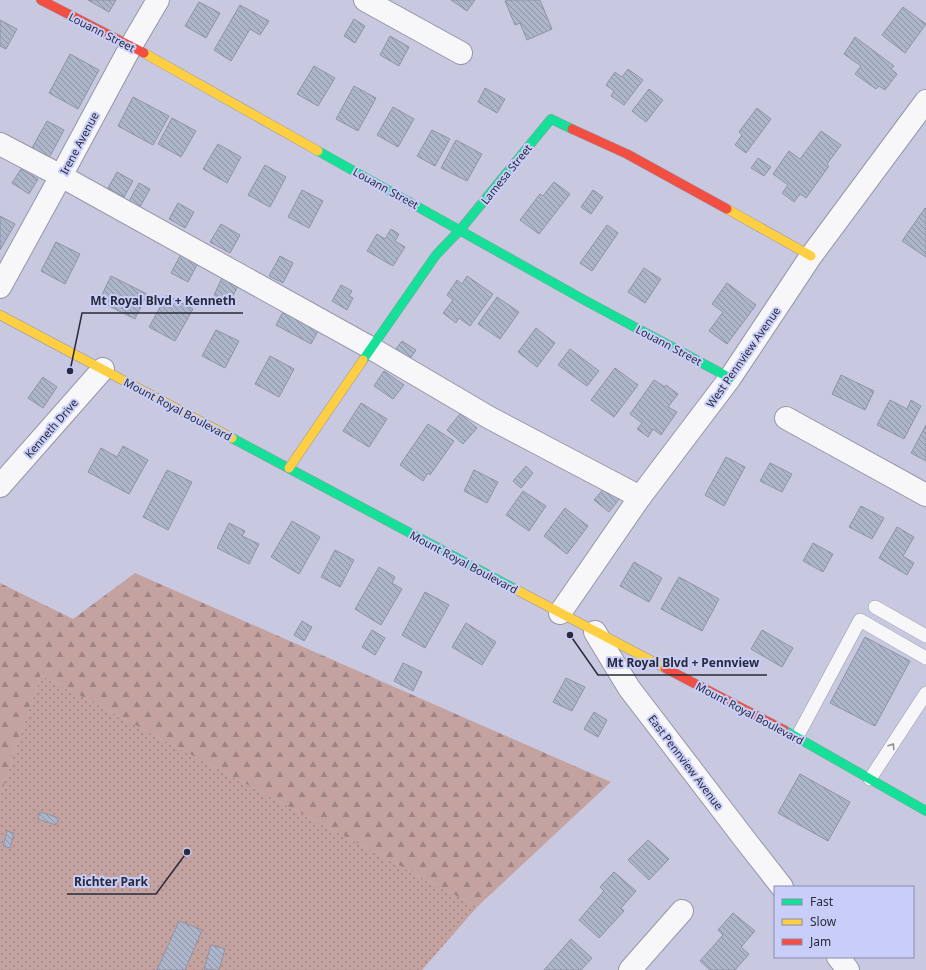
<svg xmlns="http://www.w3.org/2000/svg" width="926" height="970" viewBox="0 0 926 970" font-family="'Noto Sans',sans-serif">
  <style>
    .forest { fill: url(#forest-firs) }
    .park { fill: url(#park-dots) }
    .building { fill: url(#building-back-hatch); stroke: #8f94a4 }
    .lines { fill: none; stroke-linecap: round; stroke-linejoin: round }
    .lane-casing { stroke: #9596a7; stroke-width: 14 }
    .street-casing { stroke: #9596a7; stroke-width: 24 }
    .fast-casing { stroke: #9596a7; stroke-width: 10 }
    .slow-casing { stroke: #9596a7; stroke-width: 10 }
    .jam-casing { stroke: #9596a7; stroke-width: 10 }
    .lane { stroke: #f7f7fa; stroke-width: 13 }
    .street { stroke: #f7f7fa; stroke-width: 22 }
    .fast { stroke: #16e098; stroke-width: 9 }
    .slow { stroke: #ffcf43; stroke-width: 9 }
    .jam { stroke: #f24e42; stroke-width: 9 }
    .oneway { stroke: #90909a }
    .labels { text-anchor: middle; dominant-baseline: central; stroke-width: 4; stroke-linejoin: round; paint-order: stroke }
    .street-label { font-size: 11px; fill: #292a3b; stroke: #c9cef9 }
    .leader { fill: none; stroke: #292a3b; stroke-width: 1.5 }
    .callout-dot { fill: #292a3b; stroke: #c9cef9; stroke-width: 1.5 }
    .callout-label { font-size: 12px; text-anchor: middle; font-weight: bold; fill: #292a3b; stroke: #c9cef9; stroke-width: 4; stroke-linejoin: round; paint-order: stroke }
  </style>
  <defs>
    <pattern id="forest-firs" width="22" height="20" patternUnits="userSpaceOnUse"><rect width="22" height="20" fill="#c3a2a0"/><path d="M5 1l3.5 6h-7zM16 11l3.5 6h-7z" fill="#9e8484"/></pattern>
    <pattern id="park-dots" width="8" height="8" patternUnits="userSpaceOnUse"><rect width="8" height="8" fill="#c3a2a0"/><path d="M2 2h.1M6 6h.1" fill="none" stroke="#9e8484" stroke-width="1.8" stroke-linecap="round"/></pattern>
    <pattern id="building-back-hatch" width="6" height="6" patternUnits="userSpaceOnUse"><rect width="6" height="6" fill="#adb5cb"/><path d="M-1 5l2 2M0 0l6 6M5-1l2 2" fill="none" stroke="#8d93a6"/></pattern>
  </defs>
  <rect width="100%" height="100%" fill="#c8c9e0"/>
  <path class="forest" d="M135,573L611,782L477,907L41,675L0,797V583L73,619Z"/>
  <path class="park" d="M41,675L477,907L422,970H0V797Z"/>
  <g class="building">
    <path d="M88,0H116L109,12Z"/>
    <path d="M451,0H475L467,11Z"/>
    <path d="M508,0H540L552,29L527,40L520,23L515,25L505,1Z"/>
    <path d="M199,2L220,13L206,38L185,26Z"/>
    <path d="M240,5L269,21L260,35L250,29L231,61L214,50Z"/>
    <path d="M903,7L926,24L905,53L882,35Z"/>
    <path d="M354,19L365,26L355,43L344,36Z"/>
    <path d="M0,20L17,29L6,49L0,46Z"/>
    <path d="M390,36L409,47L399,66L380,55Z"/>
    <path d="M855,37L894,66L891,69L897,74L885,90L879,86L876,89L855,74L861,66L844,54Z"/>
    <path d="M70,54L99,70L78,109L49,93Z"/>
    <path d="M314,66L335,78L318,106L297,94Z"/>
    <path d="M628,69L643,80L624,105L611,96L614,91L606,85L615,72L622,77Z"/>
    <path d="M354,86L376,98L358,131L336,119Z"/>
    <path d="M485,88L505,99L497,113L478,102Z"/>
    <path d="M649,89L663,100L646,122L632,111Z"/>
    <path d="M133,97L169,116L153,145L118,126Z"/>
    <path d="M393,107L414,119L398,147L377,135Z"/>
    <path d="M757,108L771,119L746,153L735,145L742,135L739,132Z"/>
    <path d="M172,118L196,131L181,157L158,144Z"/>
    <path d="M47,121L64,130L49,158L32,148Z"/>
    <path d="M432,130L450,139L435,166L417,156Z"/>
    <path d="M821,131L841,145L827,164L829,166L806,198L800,194L794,202L782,193L788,185L773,174L789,151L800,159Z"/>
    <path d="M456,140L482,154L467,181L441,168Z"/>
    <path d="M218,144L241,157L227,183L203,169Z"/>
    <path d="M758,158L771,167L764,176L751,168Z"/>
    <path d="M265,165L286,177L270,207L248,195Z"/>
    <path d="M21,169L38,179L29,194L12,183Z"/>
    <path d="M117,172L133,181L124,197L108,188Z"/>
    <path d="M554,182L570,194L539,234L520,220L540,194L543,196Z"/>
    <path d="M139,183L150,189L140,207L129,201Z"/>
    <path d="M302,190L323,201L309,228L288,217Z"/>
    <path d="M593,190L603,197L591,214L581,207Z"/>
    <path d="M178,203L194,212L185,228L169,219Z"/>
    <path d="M925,208L926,209V257L902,241Z"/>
    <path d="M0,216L15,224L0,250Z"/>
    <path d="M221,224L240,235L230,253L210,242Z"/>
    <path d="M607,225L618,233L592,271L580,263Z"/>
    <path d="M391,229L399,234L395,241L405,247L393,266L367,251L377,234L385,239Z"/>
    <path d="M56,242L80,254L65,284L41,271Z"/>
    <path d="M181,254L198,263L188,282L171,273Z"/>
    <path d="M280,256L293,263L283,283L269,276Z"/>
    <path d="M644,268L661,279L645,303L628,292Z"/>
    <path d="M111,276L147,294L135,319L99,301Z"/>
    <path d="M467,276L493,294L470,326L459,318L456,323L443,313L453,300L447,295L457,280L462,284Z"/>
    <path d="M222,278L238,286L229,303L214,295Z"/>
    <path d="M727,283L756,305L727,344L709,331L723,312L712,304Z"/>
    <path d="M341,285L352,291L349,296L353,298L347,310L332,301Z"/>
    <path d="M167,295L193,309L175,341L149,327Z"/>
    <path d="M497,297L519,312L500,339L478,324Z"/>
    <path d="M285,308L320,327L311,344L276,325Z"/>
    <path d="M536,328L555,343L537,367L518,352Z"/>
    <path d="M216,330L239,341L225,368L202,356Z"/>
    <path d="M402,341L416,350L410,359L396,349Z"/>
    <path d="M570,349L599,371L587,386L558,365Z"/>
    <path d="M270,356L294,369L279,397L255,384Z"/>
    <path d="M615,368L638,385L614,417L591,400Z"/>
    <path d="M384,371L404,385L393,399L374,386Z"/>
    <path d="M841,375L874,391L865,410L832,394Z"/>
    <path d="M43,377L57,387L43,408L28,398Z"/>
    <path d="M654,380L665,387L666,385L678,394L668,407L677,412L661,435L653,429L648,437L637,429L642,423L630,414Z"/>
    <path d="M890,400L907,409L911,400L921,406L904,439L877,425Z"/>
    <path d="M361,403L387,419L369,447L343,431Z"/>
    <path d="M460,414L477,428L463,444L447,430Z"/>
    <path d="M428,424L454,441L430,475L428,473L423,481L400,465Z"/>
    <path d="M926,425V461L911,453Z"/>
    <path d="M123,446L148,460L129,494L88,472L101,448L117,457Z"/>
    <path d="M726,457L745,467L724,506L705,495Z"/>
    <path d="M770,463L792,474L782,492L760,481Z"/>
    <path d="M526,466L533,473L521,488L513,481Z"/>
    <path d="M167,470L192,482L168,530L143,517Z"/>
    <path d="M474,470L498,482L487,503L464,491Z"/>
    <path d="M606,486L620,498L609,512L594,500Z"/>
    <path d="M523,491L546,506L529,531L506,515Z"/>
    <path d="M861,506L884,518L872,539L849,527Z"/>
    <path d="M565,508L588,526L567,554L544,536Z"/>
    <path d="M292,521L320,537L299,574L271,557Z"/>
    <path d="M229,523L245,531L242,536L259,544L249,564L217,548Z"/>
    <path d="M897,527L914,537L903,556L914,563L907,575L879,558Z"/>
    <path d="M813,543L833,554L823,572L803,561Z"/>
    <path d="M335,550L354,560L340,587L321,577Z"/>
    <path d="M634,562L662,578L649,602L620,586Z"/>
    <path d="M379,567L395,577L392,583L402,589L381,625L355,609Z"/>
    <path d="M679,577L719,599L702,631L661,609Z"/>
    <path d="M425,592L449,605L425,648L402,635Z"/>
    <path d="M302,621L312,627L304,641L294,635Z"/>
    <path d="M466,623L496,642L482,665L452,647Z"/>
    <path d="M372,630L385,638L375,655L362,647Z"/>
    <path d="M762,630L793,648L782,667L751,649Z"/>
    <path d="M865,637L910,661L875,726L830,703Z"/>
    <path d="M403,663L422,672L413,691L394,681Z"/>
    <path d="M566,678L585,687L572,711L553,702Z"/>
    <path d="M594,712L607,720L598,737L584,729Z"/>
    <path d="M800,774L850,802L828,841L778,813Z"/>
    <path d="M40,812L59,818L56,825L38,819Z"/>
    <path d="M7,831L14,833L10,848L3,846Z"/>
    <path d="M648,840L669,859L649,880L628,860Z"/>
    <path d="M614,872L636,891L621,908L624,911L599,938L579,920L604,891L600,887Z"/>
    <path d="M733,913L755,931L741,947L749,954L735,970H710L700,961L723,935L718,930Z"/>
    <path d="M179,921L202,930L185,970H157Z"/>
    <path d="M571,939L592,958L581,970H544Z"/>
    <path d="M211,945L225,949L219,970L204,969Z"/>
  </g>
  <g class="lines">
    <g class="lane-casing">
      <g id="lane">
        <path d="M875,607L926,636"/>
        <path d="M797,737L860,620L926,658"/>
        <path d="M870,779L926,693"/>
      </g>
    </g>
    <g class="street-casing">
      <g id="street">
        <path d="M365,0L461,53"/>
        <path d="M0,144L61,176L371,348L490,418L640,497"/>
        <path d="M0,287L61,176L131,46L158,0"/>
        <path d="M786,418L926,495"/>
        <path d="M0,486L103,369"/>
        <path d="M560,613L640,497L730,378L811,256L926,101"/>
        <path d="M595,632L629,688L746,841L782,887"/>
        <path d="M838,957L848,970"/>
        <path d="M630,970L682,911"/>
      </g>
    </g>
    <g class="fast-casing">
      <g id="fast">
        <path d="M318,151L586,301L730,378"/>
        <path d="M363,360L436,255L460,230L551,119L572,129"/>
        <path d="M232,438L515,589"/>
        <path d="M784,730L926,811"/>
      </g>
    </g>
    <g class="slow-casing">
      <g id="slow">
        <path d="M144,53L318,151"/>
        <path d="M727,209L811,256"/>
        <path d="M0,315L232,438"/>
        <path d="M289,468L363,360"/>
        <path d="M515,589L665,668"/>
      </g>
    </g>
    <g class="jam-casing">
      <g id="jam">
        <path d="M41,0L144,53"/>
        <path d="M572,129L627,154L727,209"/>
        <path d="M665,668L784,730"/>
      </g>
    </g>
    <use href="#lane" class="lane"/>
    <use href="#street" class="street"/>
    <use href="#fast" class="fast"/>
    <use href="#slow" class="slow"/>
    <use href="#jam" class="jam"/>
  </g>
  <defs><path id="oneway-chevron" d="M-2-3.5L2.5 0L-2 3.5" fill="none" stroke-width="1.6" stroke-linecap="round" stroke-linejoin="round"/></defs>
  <use class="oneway" href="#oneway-chevron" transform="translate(892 746) rotate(-57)"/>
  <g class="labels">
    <g class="street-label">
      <text transform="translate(102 32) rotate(27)">Louann Street</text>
      <text transform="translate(79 143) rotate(-62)">Irene Avenue</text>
      <text transform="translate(506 174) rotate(-51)">Lamesa Street</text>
      <text transform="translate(386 188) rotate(29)">Louann Street</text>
      <text transform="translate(669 345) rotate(28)">Louann Street</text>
      <text transform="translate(743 357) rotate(-55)">West Pennview Avenue</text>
      <text transform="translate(178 409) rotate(28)">Mount Royal Boulevard</text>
      <text transform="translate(51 428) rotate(-49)">Kenneth Drive</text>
      <text transform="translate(464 562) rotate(28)">Mount Royal Boulevard</text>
      <text transform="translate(750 713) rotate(28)">Mount Royal Boulevard</text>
      <text transform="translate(686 762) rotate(53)">East Pennview Avenue</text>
    </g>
  </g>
  <path class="leader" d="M70 371L82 313H243M570 635L598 675H767M187 852L156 894H67"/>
  <g class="callout-dot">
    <circle cx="70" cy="371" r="4"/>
    <circle cx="570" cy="635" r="4"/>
    <circle cx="187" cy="852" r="4"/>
  </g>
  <g class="callout-label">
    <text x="163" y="305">Mt Royal Blvd + Kenneth</text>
    <text x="683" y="667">Mt Royal Blvd + Pennview</text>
    <text x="111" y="886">Richter Park</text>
  </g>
  <rect x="774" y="886" width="140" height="72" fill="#c9cef9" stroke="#898cad"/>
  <rect x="782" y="899" width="20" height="6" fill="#16e098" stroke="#898cad"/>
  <text x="810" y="906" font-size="12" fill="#292a3b">Fast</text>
  <rect x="782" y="919" width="20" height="6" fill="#ffcf43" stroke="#898cad"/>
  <text x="810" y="926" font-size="12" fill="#292a3b">Slow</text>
  <rect x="782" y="939" width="20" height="6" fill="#f24e42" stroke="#898cad"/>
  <text x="810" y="946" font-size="12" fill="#292a3b">Jam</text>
</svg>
